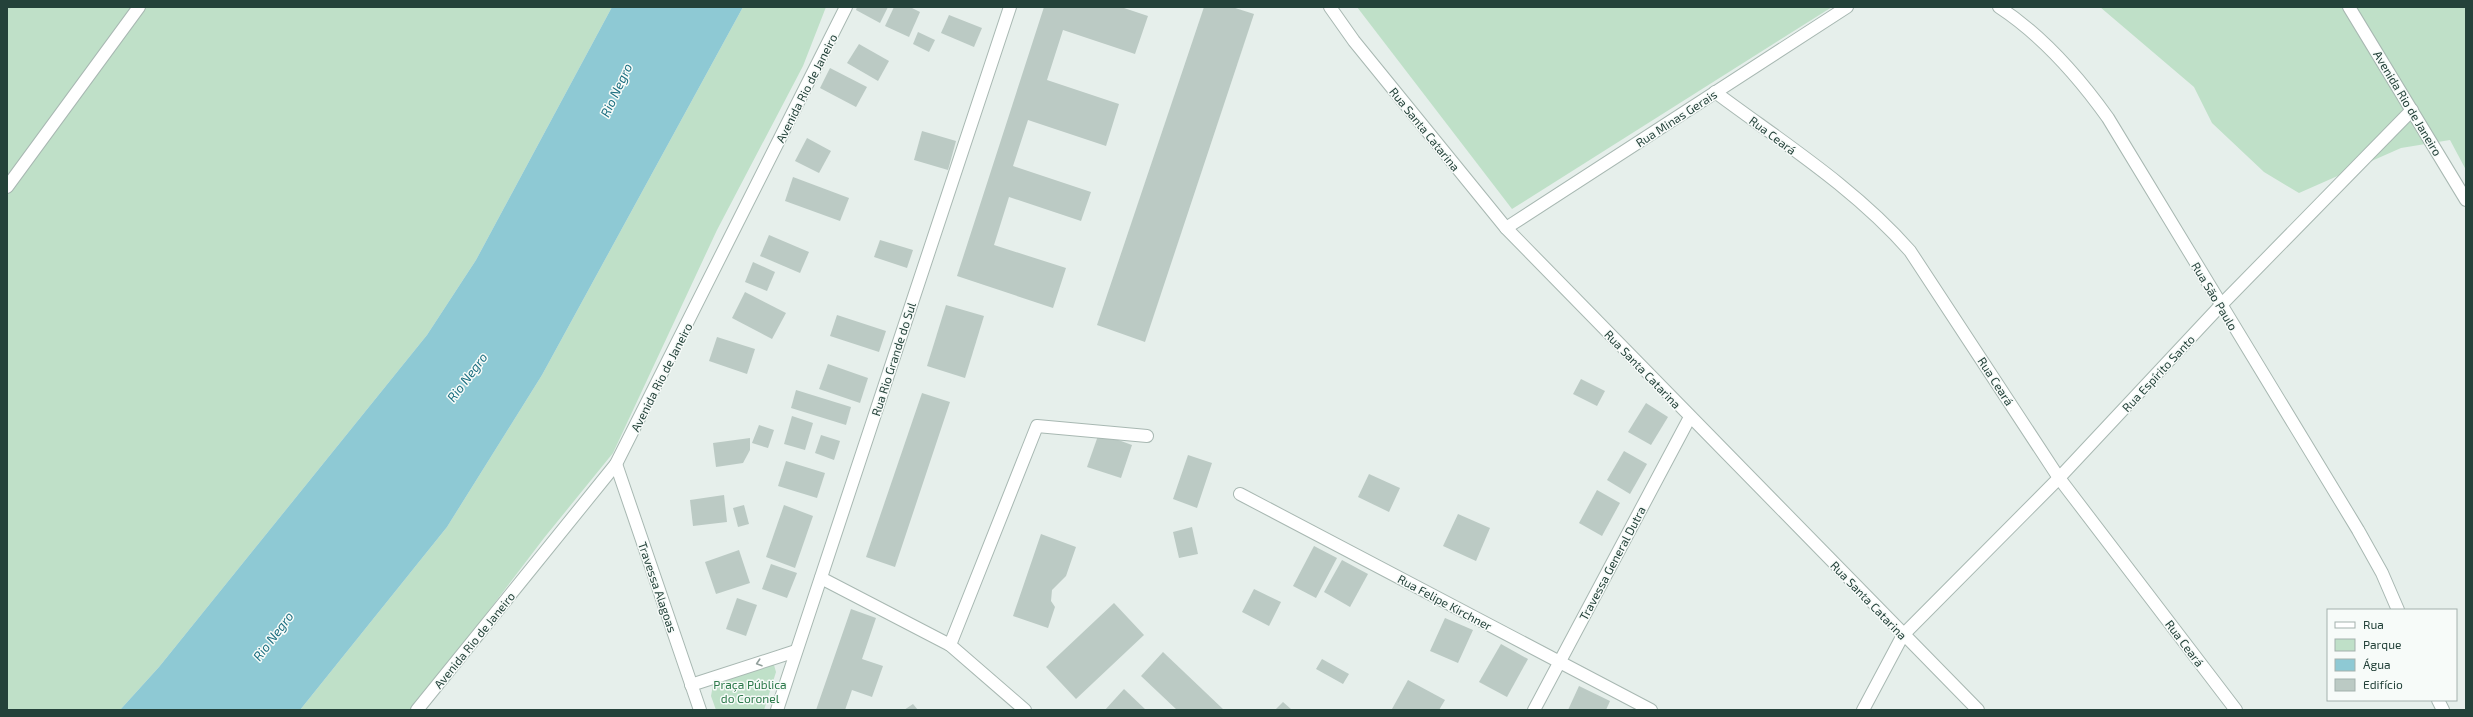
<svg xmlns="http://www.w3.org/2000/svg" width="2473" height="717" viewBox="0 0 2473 717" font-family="'Exo 2',sans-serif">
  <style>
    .green { fill: #bfe0c8 }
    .water { fill: #8ec9d4 }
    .building { fill: #bbcac4 }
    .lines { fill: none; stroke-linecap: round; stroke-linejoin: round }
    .minor-casing { stroke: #a8b8b2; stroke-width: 14 }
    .minor { stroke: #fff; stroke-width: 12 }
    .oneway { stroke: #92a09c }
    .labels { text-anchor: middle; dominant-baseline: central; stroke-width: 3; stroke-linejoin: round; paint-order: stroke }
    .street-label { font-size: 12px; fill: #24423a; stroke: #f7fbf9 }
    .park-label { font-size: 12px; fill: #2d7a4b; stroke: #f7fbf9 }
    .water-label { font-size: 13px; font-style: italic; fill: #1c6f80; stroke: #f7fbf9 }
  </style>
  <rect width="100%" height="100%" fill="#e6efeb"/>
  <g class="green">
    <path d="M7,7H612L476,260L427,335L159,667L120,710H7Z"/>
    <path d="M743,7H826L803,66L717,230L613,453L544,538L413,710H300L447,527L542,375Z"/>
    <path d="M1357,7H1832L1512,209Z"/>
    <path d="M2100,7H2466V170L2450,140L2401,148L2299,193L2264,172L2212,123L2194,87Z"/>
    <path d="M766,665H774L776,672L764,710H716L711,696L713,685Z"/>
  </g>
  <path class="water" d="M612,7H743L542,375L447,527L300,710H120L159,667L427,335L476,260Z"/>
  <g class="building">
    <path d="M857,7H888L880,23L856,10Z"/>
    <path d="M894,7H910L920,12L909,37L885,26Z"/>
    <path d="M1044,7H1121L1148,16L1135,54L1063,30L1047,80L1119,104L1106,146L1028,120L1013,166L1091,192L1081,221L1009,197L994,245L1066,268L1053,308L957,276Z"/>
    <path d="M1204,7H1232L1254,14L1145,342L1097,325Z"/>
    <path d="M949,15L982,28L974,47L941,33Z"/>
    <path d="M918,32L935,40L929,52L913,44Z"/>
    <path d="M859,44L889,61L878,81L847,63Z"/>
    <path d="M830,68L867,87L856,107L820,88Z"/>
    <path d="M922,131L956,141L948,170L914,160Z"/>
    <path d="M807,138L831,151L819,173L795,161Z"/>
    <path d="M793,177L849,198L840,221L785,201Z"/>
    <path d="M769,235L809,252L800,273L760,256Z"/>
    <path d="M880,240L913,250L907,268L874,257Z"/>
    <path d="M753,262L775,272L767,291L745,282Z"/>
    <path d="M745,292L786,313L772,339L732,318Z"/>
    <path d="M946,305L984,316L965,378L927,366Z"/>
    <path d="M837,315L886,331L879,352L830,336Z"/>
    <path d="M717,337L755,349L747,374L709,361Z"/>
    <path d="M828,364L868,378L860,403L819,389Z"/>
    <path d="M1581,379L1605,391L1597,406L1573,394Z"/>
    <path d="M796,390L851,407L846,425L791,408Z"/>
    <path d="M922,393L950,402L895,567L866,557Z"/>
    <path d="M1646,403L1668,417L1651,445L1628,432Z"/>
    <path d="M792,416L813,423L805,450L784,444Z"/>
    <path d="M759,425L774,430L768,448L752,443Z"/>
    <path d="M1099,433L1132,445L1121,478L1087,467Z"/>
    <path d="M821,435L840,441L834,460L815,453Z"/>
    <path d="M750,438V450L743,463L716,467L713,443Z"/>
    <path d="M1624,451L1647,464L1630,494L1607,480Z"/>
    <path d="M1188,455L1212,463L1197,508L1173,499Z"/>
    <path d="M786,461L825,473L817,498L778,486Z"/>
    <path d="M1369,474L1400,488L1389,512L1358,497Z"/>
    <path d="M1597,490L1620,503L1602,536L1579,523Z"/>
    <path d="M724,495L727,522L693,526L690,500Z"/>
    <path d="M744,505L749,524L738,527L733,508Z"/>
    <path d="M784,505L813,516L795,568L766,557Z"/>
    <path d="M1458,514L1490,528L1476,561L1443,546Z"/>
    <path d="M1192,527L1198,554L1179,558L1173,532Z"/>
    <path d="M1041,534L1076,547L1066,576L1052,590L1051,601L1055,607L1048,628L1013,616Z"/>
    <path d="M1314,546L1337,558L1316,598L1293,586Z"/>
    <path d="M739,550L750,583L716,594L705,562Z"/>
    <path d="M1342,560L1368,574L1350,607L1324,592Z"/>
    <path d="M771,564L797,573L787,598L762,589Z"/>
    <path d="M1254,589L1281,602L1269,626L1242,612Z"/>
    <path d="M737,598L757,605L746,636L726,629Z"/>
    <path d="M1114,603L1144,635L1076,699L1046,667Z"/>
    <path d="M851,609L876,618L862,659L883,666L872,697L852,690L845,710H816Z"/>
    <path d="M1445,618L1473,630L1458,663L1430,651Z"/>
    <path d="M1501,644L1528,659L1507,697L1479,682Z"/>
    <path d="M1163,652L1224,710H1177L1141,676Z"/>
    <path d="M1322,659L1349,674L1343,684L1316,669Z"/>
    <path d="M1408,680L1445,700L1439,710L1392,709Z"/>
    <path d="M1579,686L1610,701L1606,710H1568Z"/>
    <path d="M1124,689L1146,710H1105Z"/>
    <path d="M1283,702L1292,710H1275Z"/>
    <path d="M913,704L918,710H904Z"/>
  </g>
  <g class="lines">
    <g class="minor-casing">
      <g id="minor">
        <path d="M1330,7L1354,41L1506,228L1978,710"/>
        <path d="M1999,7C2043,36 2078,76 2108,118L2358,530L2382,573L2398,610"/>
        <path d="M2349,7L2466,200"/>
        <path d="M1715,92C1782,142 1855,188 1910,251L2059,478L2236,710"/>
        <path d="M7,187L139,7"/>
        <path d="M1506,228L1847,7"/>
        <path d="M616,464L700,710"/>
        <path d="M1240,494L1651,710"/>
        <path d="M821,578L950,645L1025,710"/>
        <path d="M950,645L1037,426L1147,436"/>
        <path d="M691,685L796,651"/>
        <path d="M2438,700L2443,710"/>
        <path d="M417,710L616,464L846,7"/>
        <path d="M777,710L1010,7"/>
        <path d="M1534,710L1690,417"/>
        <path d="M1863,710L1903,635L2059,478L2221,305L2412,110"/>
      </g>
    </g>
    <use href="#minor" class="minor"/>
  </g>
  <defs><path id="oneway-chevron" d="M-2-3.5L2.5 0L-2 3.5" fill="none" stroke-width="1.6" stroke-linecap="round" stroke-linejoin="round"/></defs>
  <use class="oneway" href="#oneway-chevron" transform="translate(759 663) rotate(162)"/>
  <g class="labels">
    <g class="street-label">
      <text transform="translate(806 88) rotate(-63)">Avenida Rio de Janeiro</text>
      <text transform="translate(2408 103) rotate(59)">Avenida Rio de Janeiro</text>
      <text transform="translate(1676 118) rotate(-33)">Rua Minas Gerais</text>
      <text transform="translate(1425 129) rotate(51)">Rua Santa Catarina</text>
      <text transform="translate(1773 135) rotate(37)">Rua Ceará</text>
      <text transform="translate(2215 296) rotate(59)">Rua São Paulo</text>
      <text transform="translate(893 359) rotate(-72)">Rua Rio Grande do Sul</text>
      <text transform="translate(1643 369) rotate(46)">Rua Santa Catarina</text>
      <text transform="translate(2158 373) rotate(-47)">Rua Espírito Santo</text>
      <text transform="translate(661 377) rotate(-63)">Avenida Rio de Janeiro</text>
      <text transform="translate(1996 381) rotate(57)">Rua Ceará</text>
      <text transform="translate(1612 563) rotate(-62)">Travessa General Dutra</text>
      <text transform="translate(658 587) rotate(71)">Travessa Alagoas</text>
      <text transform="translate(1869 600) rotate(46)">Rua Santa Catarina</text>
      <text transform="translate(1445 602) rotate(28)">Rua Felipe Kirchner</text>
      <text transform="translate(474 640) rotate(-51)">Avenida Rio de Janeiro</text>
      <text transform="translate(2185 643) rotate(53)">Rua Ceará</text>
    </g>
    <g class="park-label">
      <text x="750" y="684">Praça Pública<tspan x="750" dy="14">do Coronel</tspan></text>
    </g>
    <g class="water-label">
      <text transform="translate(616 90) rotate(-65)">Rio Negro</text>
      <text transform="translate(467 377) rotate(-53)">Rio Negro</text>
      <text transform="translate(273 636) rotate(-53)">Rio Negro</text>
    </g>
  </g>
  <rect width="2473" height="717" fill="none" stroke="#24423a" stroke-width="16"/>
  <rect x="2327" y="609" width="130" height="92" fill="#f7fbf9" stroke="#a3b1ad"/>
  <rect x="2335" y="622" width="20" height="6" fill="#ffffff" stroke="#a3b1ad"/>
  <text x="2363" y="629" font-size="12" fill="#24423a">Rua</text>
  <rect x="2335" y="639" width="20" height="12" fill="#bfe0c8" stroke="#a3b1ad"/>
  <text x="2363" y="649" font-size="12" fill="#24423a">Parque</text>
  <rect x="2335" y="659" width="20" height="12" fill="#8ec9d4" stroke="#a3b1ad"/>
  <text x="2363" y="669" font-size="12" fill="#24423a">Água</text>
  <rect x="2335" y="679" width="20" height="12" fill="#bbcac4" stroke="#a3b1ad"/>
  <text x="2363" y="689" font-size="12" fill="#24423a">Edifício</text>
</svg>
